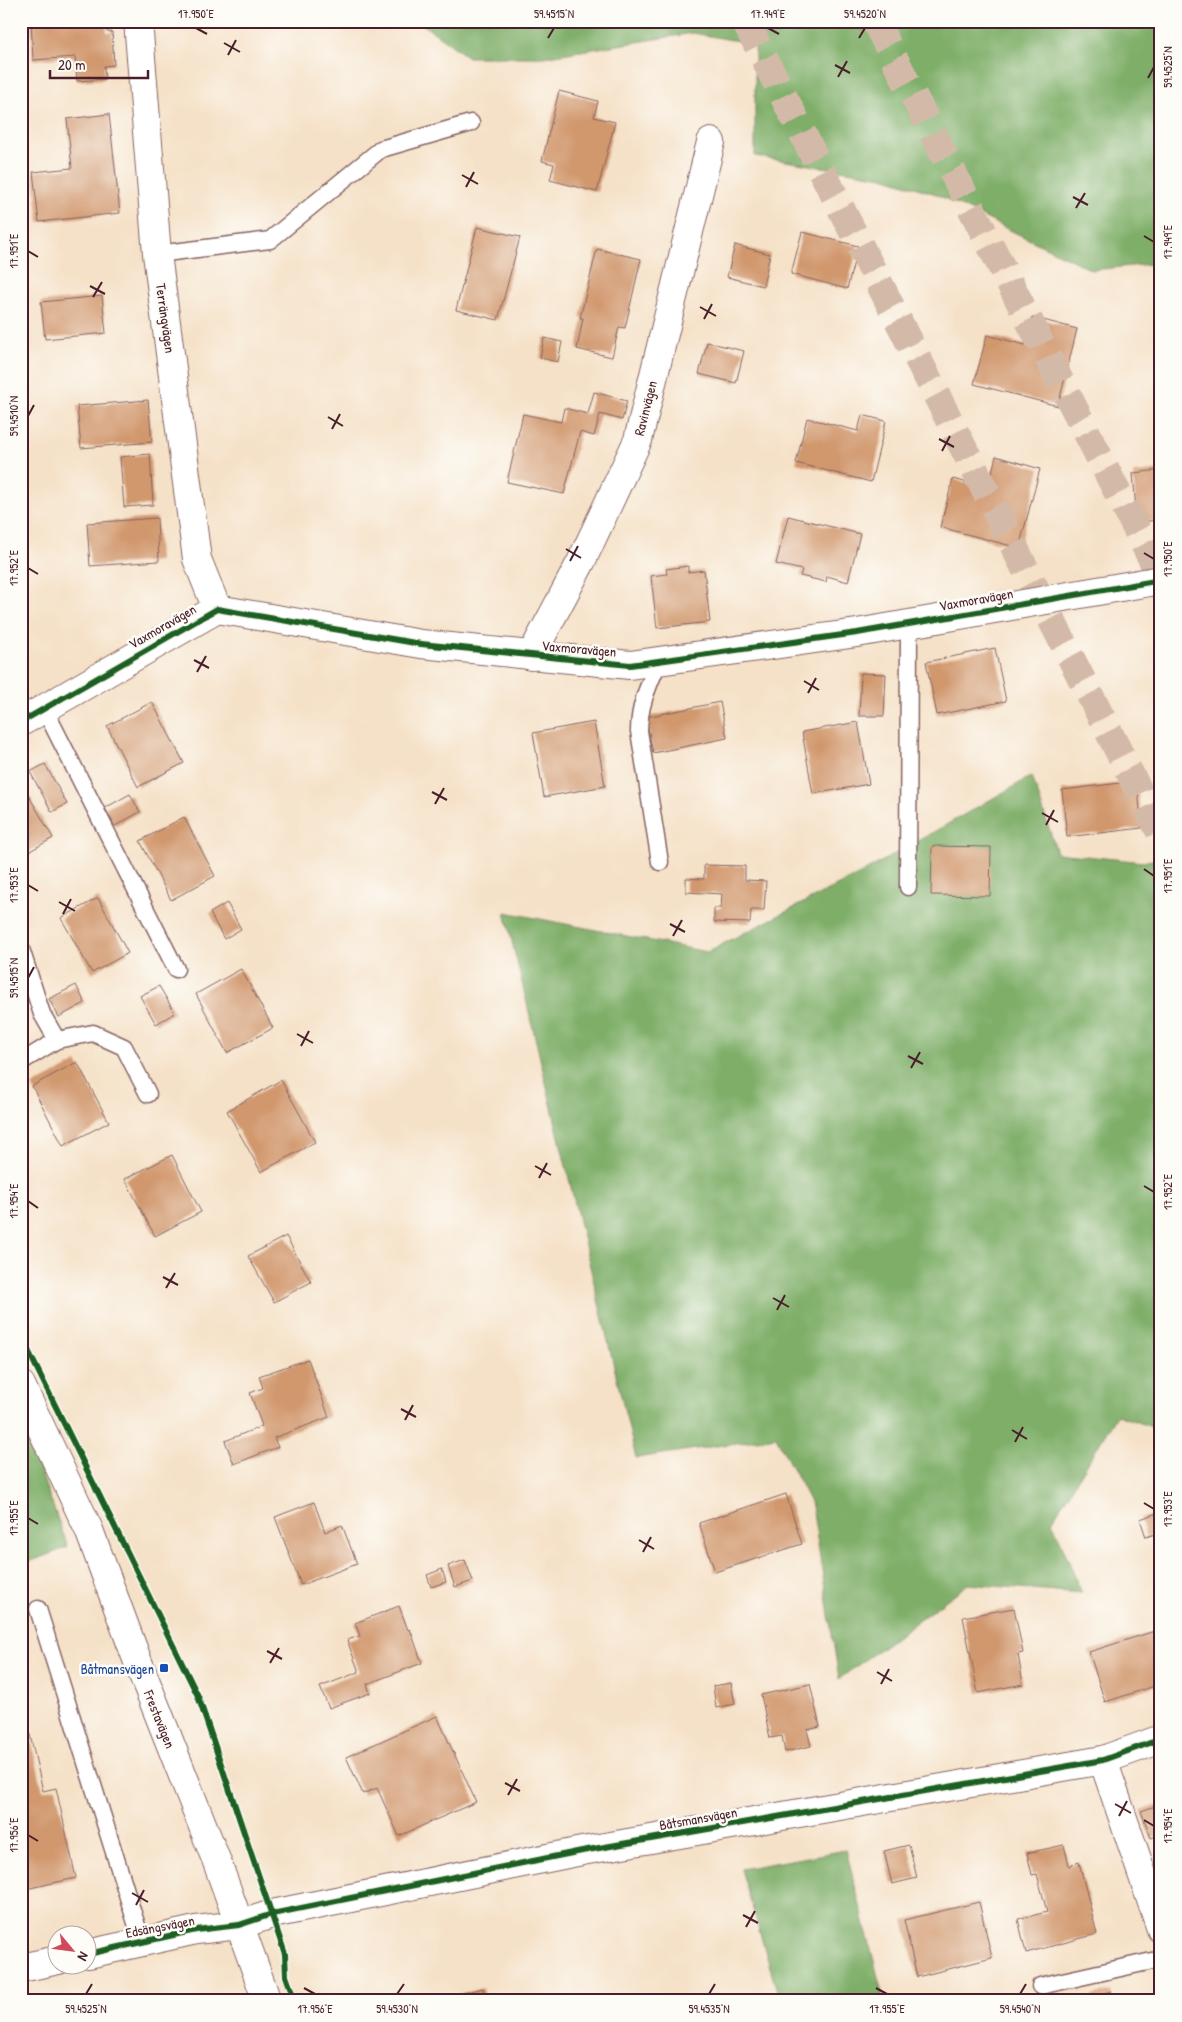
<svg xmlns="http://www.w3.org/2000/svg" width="1182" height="2022" viewBox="0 0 1182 2022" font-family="'Patrick Hand',sans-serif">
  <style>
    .forest { fill: #7eae68; stroke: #64664a }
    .building { fill: #d1986e }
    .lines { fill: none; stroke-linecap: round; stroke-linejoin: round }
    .motorway-tunnel { stroke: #d3baa8; stroke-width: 28; stroke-dasharray: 28 14; stroke-linecap: butt }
    .service-casing { stroke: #866362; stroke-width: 19 }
    .minor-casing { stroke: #866362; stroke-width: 30 }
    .tertiary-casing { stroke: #866362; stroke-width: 30 }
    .service { stroke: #fff; stroke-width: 16 }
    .minor { stroke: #fff; stroke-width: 28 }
    .tertiary { stroke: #fff; stroke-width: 28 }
    .cycleway-casing { stroke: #fdfcf7; stroke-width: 9 }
    .cycleway { stroke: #1b5e20; stroke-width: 6 }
    .ticks { fill: none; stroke: #4a1f2b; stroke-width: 2 }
    .transit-dot { fill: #1a4fb4; stroke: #fdfcf7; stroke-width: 2 }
    .labels { text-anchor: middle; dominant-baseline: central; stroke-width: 5; stroke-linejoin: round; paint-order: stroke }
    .street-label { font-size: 14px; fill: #4a1f2b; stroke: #fdfcf7 }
    .transit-label { font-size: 14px; fill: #164399; stroke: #fdfcf7; text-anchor: end }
    .neatline { fill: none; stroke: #4a1f2b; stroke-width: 2 }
    .ticks-label { font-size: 12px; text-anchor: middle; fill: #4a1f2b }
  </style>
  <rect width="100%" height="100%" fill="#fdfcf7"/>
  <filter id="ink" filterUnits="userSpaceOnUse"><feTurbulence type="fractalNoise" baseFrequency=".02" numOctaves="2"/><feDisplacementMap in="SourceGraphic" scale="10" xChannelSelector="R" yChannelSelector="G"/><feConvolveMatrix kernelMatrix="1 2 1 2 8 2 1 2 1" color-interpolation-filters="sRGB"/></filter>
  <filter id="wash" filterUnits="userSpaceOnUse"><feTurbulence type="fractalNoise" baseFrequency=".0096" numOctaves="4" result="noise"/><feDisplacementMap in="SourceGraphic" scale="20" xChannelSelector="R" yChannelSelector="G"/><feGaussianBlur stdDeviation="1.12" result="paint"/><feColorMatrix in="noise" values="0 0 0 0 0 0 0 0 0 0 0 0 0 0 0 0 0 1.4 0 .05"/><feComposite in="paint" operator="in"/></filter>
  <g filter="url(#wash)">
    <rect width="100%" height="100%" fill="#f5e1c7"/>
    <g class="forest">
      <path d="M422,21H1161V263L1092,270L936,194L883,177L755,156V44L693,33L543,57H468L421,23Z"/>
      <path d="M1032,776L1057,853L1143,862L1161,858V1430L1117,1415L1052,1521L1082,1593L968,1584L839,1679L812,1506L776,1437L636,1458L505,912L707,952L858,875Z"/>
      <path d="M21,1419L68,1547L21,1565Z"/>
      <path d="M846,1850L884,2001H780L741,1869Z"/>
    </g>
    <g id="blocks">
      <g class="building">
        <path d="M31,21H106L107,32H112L114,65L104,66L105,79L77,81L75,57L33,60Z"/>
        <path d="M559,91L598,101L594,117L615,122L597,192L550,180L554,164L542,161Z"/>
        <path d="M109,114L120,213L39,222L33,172L72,168L67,119Z"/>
        <path d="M477,227L520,237L498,320L456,310Z"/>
        <path d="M802,232L858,246L847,289L791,274Z"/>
        <path d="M735,245L770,254L763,286L727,277Z"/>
        <path d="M597,249L641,259L625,328L619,327L612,357L577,349L583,318H580Z"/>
        <path d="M102,296L106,333L45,339L41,302Z"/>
        <path d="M1032,317L1077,329L1058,406L974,384L987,335L1025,345Z"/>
        <path d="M544,338L562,342L558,362L540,358Z"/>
        <path d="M707,342L744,351L736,383L699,374Z"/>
        <path d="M594,392L627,401L622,420L600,414L594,436L580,432L564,494L507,482L523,414L561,422L564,408L588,414Z"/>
        <path d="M148,400L152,442L81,448L77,406Z"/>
        <path d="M862,415L886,421L871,482L796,463L807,418L858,431Z"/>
        <path d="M150,454L153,505L124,507L120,457Z"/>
        <path d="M996,456L1040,469L1019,548L940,527L953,479L988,488Z"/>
        <path d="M1161,470V520L1137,522L1133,473Z"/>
        <path d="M788,516L860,534L848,582L827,576L826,582L800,576L802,570L776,564Z"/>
        <path d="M157,518L159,561L90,566L87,523Z"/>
        <path d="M688,566V572L704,570L710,622L657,628L651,576L667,574L666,569Z"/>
        <path d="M995,648L1006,701L937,715L926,662Z"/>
        <path d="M861,673L886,674L884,716H859Z"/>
        <path d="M152,702L184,763L138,787L107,726Z"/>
        <path d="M720,702L727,738L653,753L646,717Z"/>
        <path d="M594,722L605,786L544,797L533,733Z"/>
        <path d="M858,722L869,784L813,794L802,732Z"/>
        <path d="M45,764L67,804L52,812L30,772Z"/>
        <path d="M1137,781L1142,828L1067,837L1062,790Z"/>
        <path d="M25,789L53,838L21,856V791Z"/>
        <path d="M130,794L140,812L115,826L105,808Z"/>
        <path d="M184,817L215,876L171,900L140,841Z"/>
        <path d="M932,846L991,847L990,896L931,895Z"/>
        <path d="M704,865L745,866V880L766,881L764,910H751L750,923L714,922V908H721L722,894L686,892V878L704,879Z"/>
        <path d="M98,898L128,953L92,973L61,918Z"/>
        <path d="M227,903L241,929L224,939L210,913Z"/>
        <path d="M241,969L273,1028L227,1053L196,994Z"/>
        <path d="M76,985L85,1003L59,1017L49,999Z"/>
        <path d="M159,986L175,1013L156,1024L140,996Z"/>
        <path d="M77,1062L109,1122L63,1146L32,1086Z"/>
        <path d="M281,1080L315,1142L261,1172L227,1111Z"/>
        <path d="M172,1155L201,1212L155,1236L125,1179Z"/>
        <path d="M286,1236L311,1282L274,1302L248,1256Z"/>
        <path d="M308,1359L329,1417L274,1438L278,1447L234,1464L225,1441L262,1426L250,1393L263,1388L259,1376Z"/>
        <path d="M786,1494L802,1544L715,1572L699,1523Z"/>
        <path d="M314,1502L325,1532L342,1525L357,1564L301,1585L275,1517Z"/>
        <path d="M1161,1512V1532L1146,1537L1140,1519Z"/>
        <path d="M465,1560L473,1581L455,1587L448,1566Z"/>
        <path d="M442,1569L446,1582L431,1587L427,1575Z"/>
        <path d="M399,1606L408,1630L410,1629L422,1663L367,1684L370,1693L329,1708L320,1687L359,1672L347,1640L360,1636L355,1623Z"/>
        <path d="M1014,1608L1023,1653L1018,1654L1023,1684L978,1693L963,1617Z"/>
        <path d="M1161,1629V1684L1105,1702L1089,1652Z"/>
        <path d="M731,1683L735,1704L716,1708L713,1686Z"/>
        <path d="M810,1684L820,1727L807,1730L811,1746L785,1752L782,1736L770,1738L761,1695Z"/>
        <path d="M21,1696L43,1791L56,1788L76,1878L21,1890Z"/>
        <path d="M437,1716L476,1802L399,1836L377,1788L363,1794L346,1757Z"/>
        <path d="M1161,1804V1835L1151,1838L1141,1811Z"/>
        <path d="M909,1845L917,1878L892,1884L884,1851Z"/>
        <path d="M1064,1845L1069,1866L1079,1862L1097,1934L1026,1953L1018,1919L1047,1912L1037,1874L1032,1875L1027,1853Z"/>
        <path d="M979,1902L992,1958L917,1977L904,1920Z"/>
        <path d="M483,1988L486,2001H435V2000Z"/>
        <path d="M1111,1991L1113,2001H1079V2000Z"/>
      </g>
    </g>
  </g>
  <g filter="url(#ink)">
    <use href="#blocks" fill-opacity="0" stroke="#866362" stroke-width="1"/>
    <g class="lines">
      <g class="motorway-tunnel">
        <path d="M745,21L1161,834"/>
        <path d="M875,21L1161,577"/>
      </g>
      <g class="service-casing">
        <g id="service">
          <path d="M157,254L270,240L381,149L471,123"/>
          <path d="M659,661C649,684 639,705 639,731L660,862"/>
          <path d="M44,708L176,969"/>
          <path d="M908,887L909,624"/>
          <path d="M21,949L42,1014L57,1040L21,1062"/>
          <path d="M57,1040L93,1033L124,1047L148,1094"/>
          <path d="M38,1609L142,1942"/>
          <path d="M1040,1986L1161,1959"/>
        </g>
      </g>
      <g class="minor-casing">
        <g id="minor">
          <path d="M138,21L157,254L197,559L217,609"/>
          <path d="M531,656L581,562L638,440L711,142"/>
          <path d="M21,722L217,609L421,644L630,665L857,633L1161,580"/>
          <path d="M1103,1760L1161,1929"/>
          <path d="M88,1954L196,1930L239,1925L272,1914L582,1851L1103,1760L1161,1739"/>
          <path d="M21,1968L58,1960"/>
        </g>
      </g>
      <g class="tertiary-casing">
        <path id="tertiary" d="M21,1385L89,1530L138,1662L217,1862L267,2001"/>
      </g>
      <use href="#service" class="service"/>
      <use href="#minor" class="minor"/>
      <use href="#tertiary" class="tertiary"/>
      <g class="cycleway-casing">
        <g id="cycleway">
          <path d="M21,722L217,609L421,644L630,665L857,633L1161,580"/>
          <path d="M21,1336L198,1696L285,1954L286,1976L295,2001"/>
          <path d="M88,1954L196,1930L239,1925L272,1914L582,1851L1103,1760L1161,1739"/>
        </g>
      </g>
      <use href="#cycleway" class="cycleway"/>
    </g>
  </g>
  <path class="ticks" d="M196,28L207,34M768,28L779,34M548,38L554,28M859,38L865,28M224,43L240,52M228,55L236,40M835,65L850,73M838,77L847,61M1148,78L1154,67M462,175L478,184M466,187L474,172M1073,197L1088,205M1076,208L1085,193M1144,236L1154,242M28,251L38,257M90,286L105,294M93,297L102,282M700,307L716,316M704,319L712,304M28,416L34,405M328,417L343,426M332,429L340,414M939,439L954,447M942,451L950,436M566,549L581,558M1144,553L1154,559M570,561L578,546M28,568L38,574M194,660L209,668M197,672L206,656M804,681L819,690M808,693L816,678M432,792L447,800M435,804L444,788M1042,813L1058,822M1046,825L1054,810M1144,869L1154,876M28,885L38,891M59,902L75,911M63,914L71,899M670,924L685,932M673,936L682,920M28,978L34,967M297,1034L313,1043M301,1046L309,1031M908,1056L923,1064M911,1068L920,1052M535,1166L551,1175M539,1178L547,1163M1144,1186L1154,1192M28,1201L38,1208M163,1277L178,1285M166,1288L175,1273M773,1298L789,1307M777,1310L785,1295M401,1409L416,1417M405,1420L413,1405M1012,1430L1027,1439M1015,1442L1023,1427M1144,1503L1154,1509M28,1518L38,1524M639,1540L654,1549M643,1552L651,1537M267,1651L282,1659M270,1663L279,1648M877,1672L892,1681M881,1684L889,1669M505,1783L520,1791M508,1795L517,1779M1115,1804L1131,1813M1119,1816L1127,1801M1144,1820L1154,1826M28,1835L38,1841M132,1893L148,1902M136,1905L144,1890M743,1915L758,1923M746,1927L755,1911M304,1988L315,1994M876,1988L887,1994M86,1994L92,1984M397,1994L404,1984M709,1994L715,1984M1020,1994L1026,1984"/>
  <rect class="transit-dot" x="159" y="1663" width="10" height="10" rx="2.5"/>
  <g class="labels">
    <g class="street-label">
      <text transform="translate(166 318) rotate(82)">Terrängvägen</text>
      <text transform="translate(645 408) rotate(-76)">Ravinvägen</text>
      <text transform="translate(976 599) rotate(-10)">Vaxmoravägen</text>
      <text transform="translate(162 626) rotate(-30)">Vaxmoravägen</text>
      <text transform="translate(579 648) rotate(5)">Vaxmoravägen</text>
      <text transform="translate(160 1719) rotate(68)">Frestavägen</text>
      <text transform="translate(698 1818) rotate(-10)">Båtsmansvägen</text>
      <text transform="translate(160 1926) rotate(-11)">Edsängsvägen</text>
    </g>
    <g class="transit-label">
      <text x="154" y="1668">Båtmansvägen</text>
    </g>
  </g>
  <rect width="1182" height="2022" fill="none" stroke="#fdfcf7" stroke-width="55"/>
  <g transform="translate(72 1950) rotate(119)"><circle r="24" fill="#fdfcf7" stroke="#b5a4a5"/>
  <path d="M0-4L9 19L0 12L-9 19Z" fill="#d1495b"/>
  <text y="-8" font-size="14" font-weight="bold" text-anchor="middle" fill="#4a1f2b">N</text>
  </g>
  <path d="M50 70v8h98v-8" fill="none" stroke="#4a1f2b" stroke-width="2.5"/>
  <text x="58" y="70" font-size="15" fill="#4a1f2b" stroke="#fdfcf7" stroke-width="4" paint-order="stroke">20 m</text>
  <rect x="28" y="28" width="1126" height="1966" class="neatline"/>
  <g class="ticks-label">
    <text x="196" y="18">17.950°E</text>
    <text x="554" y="18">59.4515°N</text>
    <text x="768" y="18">17.949°E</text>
    <text x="865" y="18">59.4520°N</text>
    <text transform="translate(1168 67) rotate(-90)" y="4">59.4525°N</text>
    <text transform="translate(1168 242) rotate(-90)" y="4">17.949°E</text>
    <text transform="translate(14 251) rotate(-90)" y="4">17.951°E</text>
    <text transform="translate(14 416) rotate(-90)" y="4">59.4510°N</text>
    <text transform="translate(1168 559) rotate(-90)" y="4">17.950°E</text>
    <text transform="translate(14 568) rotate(-90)" y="4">17.952°E</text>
    <text transform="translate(1168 876) rotate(-90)" y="4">17.951°E</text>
    <text transform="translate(14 885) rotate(-90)" y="4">17.953°E</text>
    <text transform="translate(14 978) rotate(-90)" y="4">59.4515°N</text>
    <text transform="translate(1168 1192) rotate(-90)" y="4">17.952°E</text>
    <text transform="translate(14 1201) rotate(-90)" y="4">17.954°E</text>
    <text transform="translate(1168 1509) rotate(-90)" y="4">17.953°E</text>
    <text transform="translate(14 1518) rotate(-90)" y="4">17.955°E</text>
    <text transform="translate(1168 1826) rotate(-90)" y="4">17.954°E</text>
    <text transform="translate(14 1835) rotate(-90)" y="4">17.956°E</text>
    <text x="86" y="2013">59.4525°N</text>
    <text x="315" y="2013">17.956°E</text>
    <text x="397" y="2013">59.4530°N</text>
    <text x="709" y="2013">59.4535°N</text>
    <text x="887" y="2013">17.955°E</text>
    <text x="1020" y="2013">59.4540°N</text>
  </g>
</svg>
